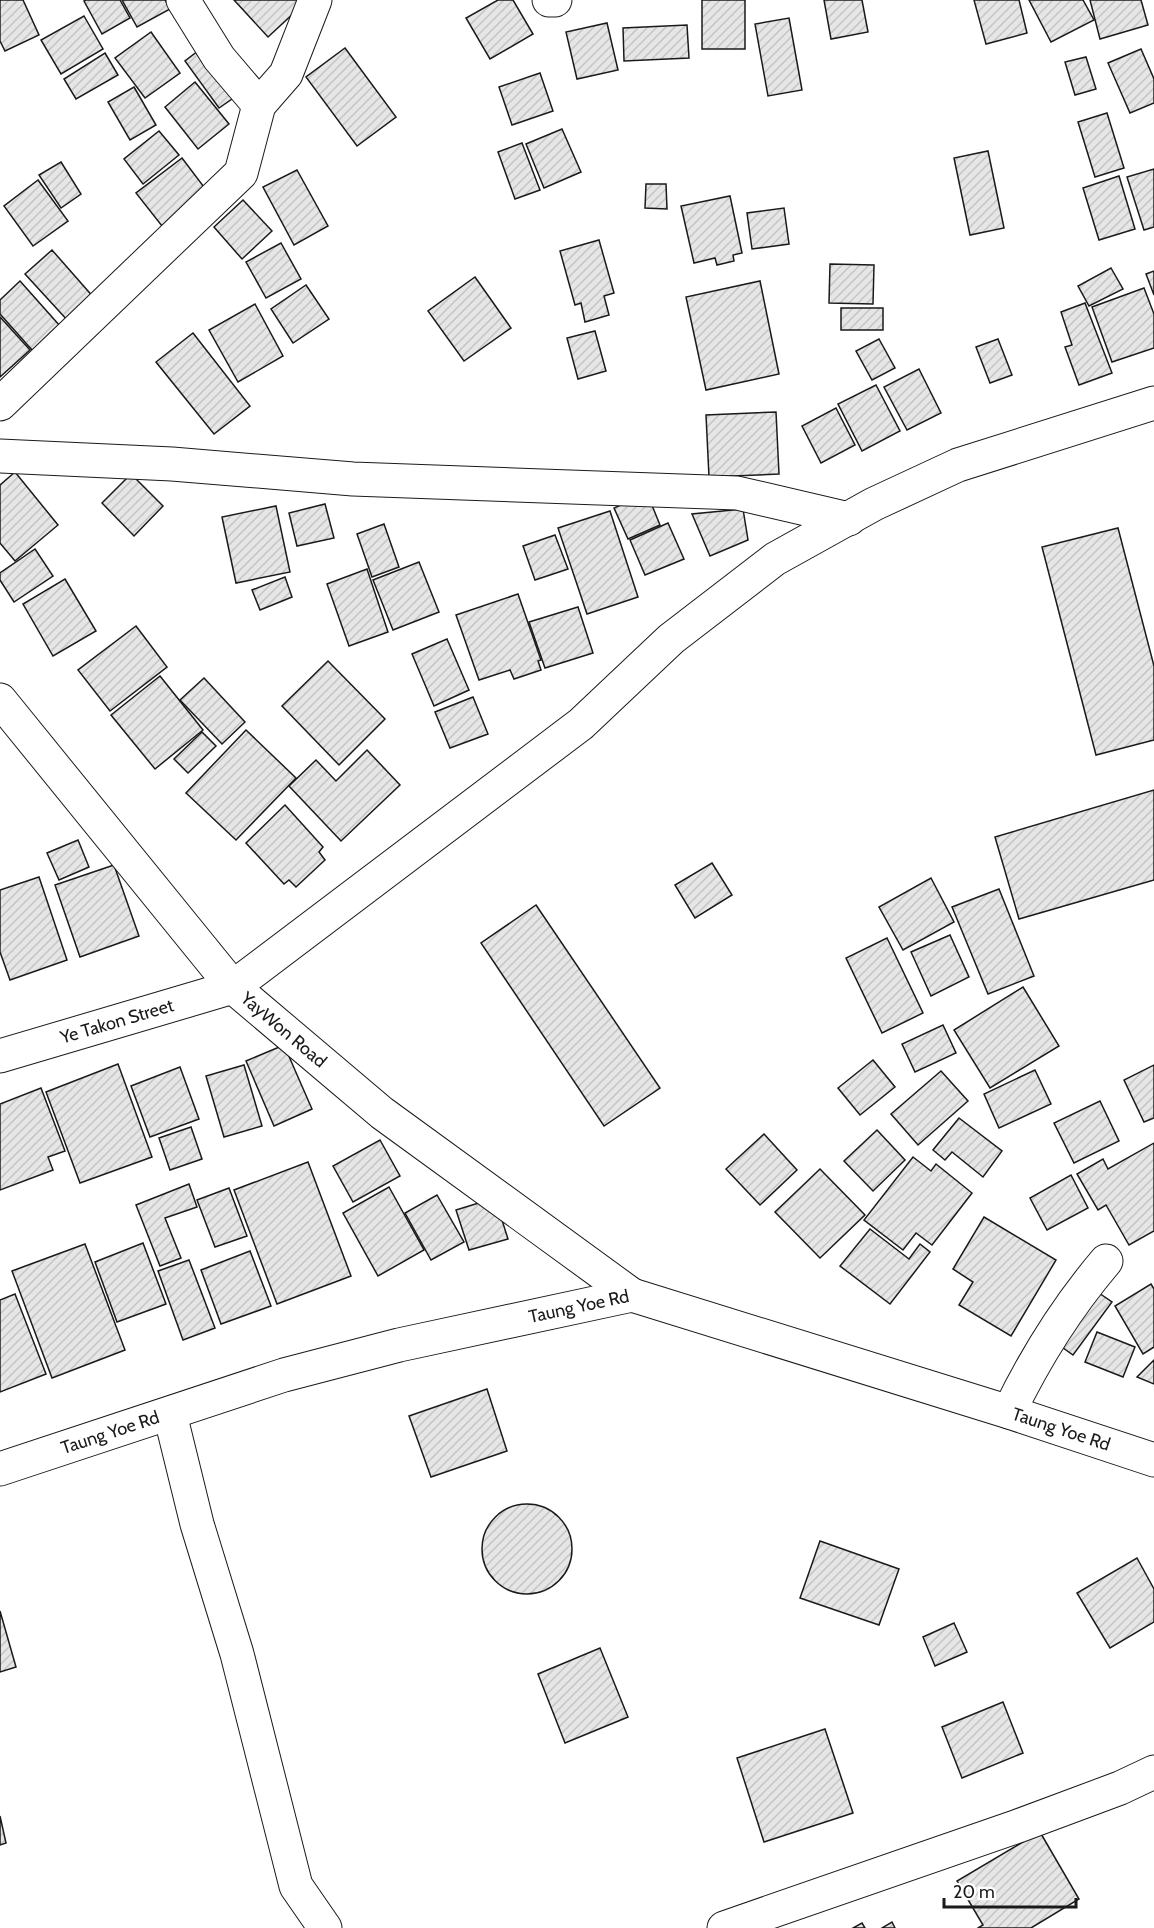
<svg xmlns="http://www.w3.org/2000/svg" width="1154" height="1928" viewBox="0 0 1154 1928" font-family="Cabin,sans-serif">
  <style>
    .building { fill: url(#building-hatch); stroke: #1a1a1a; stroke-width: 1.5 }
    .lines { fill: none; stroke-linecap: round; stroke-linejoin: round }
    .minor-casing { stroke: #1a1a1a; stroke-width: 35 }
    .minor { stroke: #fff; stroke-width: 33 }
    .labels { text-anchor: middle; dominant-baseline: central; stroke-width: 4.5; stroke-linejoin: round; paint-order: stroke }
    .street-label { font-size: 18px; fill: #1a1a1a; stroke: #fff }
  </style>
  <defs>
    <pattern id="building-hatch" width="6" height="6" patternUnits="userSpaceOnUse" patternTransform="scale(1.5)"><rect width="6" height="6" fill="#e6e6e6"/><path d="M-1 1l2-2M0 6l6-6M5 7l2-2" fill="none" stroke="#c5c5c5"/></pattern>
  </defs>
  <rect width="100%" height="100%" fill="#fff"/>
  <g class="building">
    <path d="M0,0H23L39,35L5,51L0,41Z"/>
    <path d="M86,0H120L130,18L102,34L84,1Z"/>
    <path d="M122,0H165L170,9L137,27Z"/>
    <path d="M234,0H308L268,37Z"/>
    <path d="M498,0H513L533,34L490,59L466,18Z"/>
    <rect x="702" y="0" width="43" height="49"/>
    <path d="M824,0H862L868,32L831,39Z"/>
    <path d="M974,0H1019L1027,33L986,44Z"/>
    <path d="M1029,0H1083L1094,20L1051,42Z"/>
    <path d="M1090,0H1141L1148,25L1100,39Z"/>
    <path d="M84,16L103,49L61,74L41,40Z"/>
    <path d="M789,18L802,90L768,96L755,24Z"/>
    <path d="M607,23L618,70L577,79L566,32Z"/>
    <path d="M687,25L689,58L624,61L623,28Z"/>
    <path d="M151,32L180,73L145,98L115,58Z"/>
    <path d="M207,44L242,92L219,108L185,61Z"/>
    <path d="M345,48L396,117L357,146L306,77Z"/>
    <path d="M1141,49L1154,79V103L1130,113L1108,63Z"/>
    <path d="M105,53L118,75L76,99L64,79Z"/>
    <path d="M1086,57L1096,89L1075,95L1065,62Z"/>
    <path d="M540,73L553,111L512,125L499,87Z"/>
    <path d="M195,82L229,124L198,149L165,107Z"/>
    <path d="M134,87L156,125L130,140L108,102Z"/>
    <path d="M1107,113L1124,168L1095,177L1078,122Z"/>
    <path d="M562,129L581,172L544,188L526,144Z"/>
    <path d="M159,131L179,155L143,184L124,159Z"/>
    <path d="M522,143L540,190L515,199L498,152Z"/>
    <path d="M988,151L1004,228L970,235L954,158Z"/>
    <path d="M182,158L207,191L162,226L136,193Z"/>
    <path d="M61,162L81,194L61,208L39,175Z"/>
    <path d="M1154,169V227L1144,230L1127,177Z"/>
    <path d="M297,170L328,226L294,245L263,187Z"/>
    <path d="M1119,176L1135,229L1099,240L1083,188Z"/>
    <path d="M38,180L68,221L33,246L4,206Z"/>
    <path d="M646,184H666L667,209L645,208Z"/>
    <path d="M730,196L742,253L733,255L734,261L717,265L715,258L694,263L681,206Z"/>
    <path d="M243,200L272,231L242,259L214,227Z"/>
    <path d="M784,208L789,244L752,249L747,213Z"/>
    <path d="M599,240L614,293L604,296L609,315L585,322L581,303L575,305L560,251Z"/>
    <path d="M281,243L301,279L266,298L246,262Z"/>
    <path d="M52,250L95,299L69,322L25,274Z"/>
    <path d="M830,264L874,265L873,304L829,303Z"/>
    <path d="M1111,268L1123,289L1089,306L1078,286Z"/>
    <path d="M1154,271V295L1146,274Z"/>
    <path d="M475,277L511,328L464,361L428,311Z"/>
    <path d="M20,281L68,335L41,360L0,314V300Z"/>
    <path d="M760,281L779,374L706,390L686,297Z"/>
    <path d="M306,285L329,319L293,343L271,309Z"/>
    <path d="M1144,288L1154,314V348L1112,362L1092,307Z"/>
    <path d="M1085,303L1112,373L1079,385L1065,347L1072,345L1061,312Z"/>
    <path d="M255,304L283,356L238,382L209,330Z"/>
    <rect x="841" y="308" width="42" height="22"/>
    <path d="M0,317L30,350L0,377Z"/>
    <path d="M595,331L606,371L578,379L567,338Z"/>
    <path d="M193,333L250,406L214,434L156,362Z"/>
    <path d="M879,339L895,368L872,380L856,351Z"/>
    <path d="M998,339L1012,375L990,383L976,347Z"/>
    <path d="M919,369L941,413L907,430L884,387Z"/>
    <path d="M876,385L900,431L862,451L838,404Z"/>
    <path d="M836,408L855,445L821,463L802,426Z"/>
    <path d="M776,412L779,474L709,477L706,415Z"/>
    <path d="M15,472L58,525L15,561L0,543V485Z"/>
    <path d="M131,474L163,506L134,536L102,503Z"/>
    <path d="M647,493L660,525L628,539L614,508Z"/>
    <path d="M325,504L334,538L297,546L289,513Z"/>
    <path d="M276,506L290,572L236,583L222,517Z"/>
    <path d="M743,509L748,540L710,556L692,514Z"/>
    <path d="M610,511L638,597L587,614L558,528Z"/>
    <path d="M668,523L684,559L645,575L630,540Z"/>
    <path d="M384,524L399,567L372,577L357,534Z"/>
    <path d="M1118,528L1154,666V740L1096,755L1042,547Z"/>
    <path d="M555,535L568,569L535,580L523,546Z"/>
    <path d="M35,549L53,576L14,602L0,580V573Z"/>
    <path d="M419,562L439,612L393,630L373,580Z"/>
    <path d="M367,569L388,632L349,646L327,584Z"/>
    <path d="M285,577L292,597L260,610L252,590Z"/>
    <path d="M65,579L96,631L53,656L23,604Z"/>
    <path d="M518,594L541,660L538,661L541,670L514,679L510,670L479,680L456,615Z"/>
    <path d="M578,607L593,653L545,668L529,622Z"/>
    <path d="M136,626L167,667L110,711L78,670Z"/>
    <path d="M447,639L469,690L434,706L412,654Z"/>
    <path d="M328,661L385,719L339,765L282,706Z"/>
    <path d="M160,676L203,730L155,769L111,715Z"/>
    <path d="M204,678L245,722L222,744L180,700Z"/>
    <path d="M473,697L488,734L450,748L435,712Z"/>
    <path d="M246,730L296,778L236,840L186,793Z"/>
    <path d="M202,732L216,746L188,773L174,759Z"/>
    <path d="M367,750L400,785L341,841L289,786L316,760L336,781Z"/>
    <path d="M1154,790V880L1019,919L995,837Z"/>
    <path d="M285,805L323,847L319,852L325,860L296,887L289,880L284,884L246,843Z"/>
    <path d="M78,840L89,867L59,880L47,853Z"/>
    <path d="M712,863L732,895L695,918L675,885Z"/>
    <path d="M114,865L139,936L80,957L55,885Z"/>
    <path d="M39,877L67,960L10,980L0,952V890Z"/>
    <path d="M931,878L954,922L903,950L879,907Z"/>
    <path d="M999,889L1034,976L988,994L952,907Z"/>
    <path d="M536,905L660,1088L604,1126L481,943Z"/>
    <path d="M950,935L969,977L931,996L911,952Z"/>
    <path d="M887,938L923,1013L882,1033L846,958Z"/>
    <path d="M1023,987L1059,1046L990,1088L954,1030Z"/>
    <path d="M943,1025L956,1053L915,1072L902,1044Z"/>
    <path d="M284,1045L312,1109L274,1126L246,1061Z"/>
    <path d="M873,1060L895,1087L860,1115L838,1088Z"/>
    <path d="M118,1064L152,1157L80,1183L46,1092Z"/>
    <path d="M244,1065L262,1126L224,1137L206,1076Z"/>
    <path d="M1154,1065V1118L1144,1122L1124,1080Z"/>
    <path d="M180,1067L199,1119L150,1137L131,1086Z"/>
    <path d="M1035,1070L1051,1104L999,1128L984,1094Z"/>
    <path d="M941,1071L968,1101L918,1145L891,1114Z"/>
    <path d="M41,1088L65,1151L48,1157L53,1170L0,1190V1104Z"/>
    <path d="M1100,1101L1119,1141L1074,1163L1054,1123Z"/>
    <path d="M959,1118L1002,1151L983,1177L952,1152L945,1160L933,1150Z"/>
    <path d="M191,1127L202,1159L170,1170L159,1138Z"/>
    <path d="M877,1130L905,1160L873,1191L844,1161Z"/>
    <path d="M764,1134L797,1170L760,1205L726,1169Z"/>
    <path d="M380,1140L400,1176L353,1202L333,1166Z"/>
    <path d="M1154,1143V1231L1129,1245L1106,1205L1098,1210L1077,1174L1103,1159L1108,1169Z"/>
    <path d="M913,1157L931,1171L936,1164L972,1193L932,1245L916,1233L903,1250L864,1220Z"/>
    <path d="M308,1162L351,1276L277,1304L234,1190Z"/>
    <path d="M820,1169L865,1215L820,1258L775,1212Z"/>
    <path d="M1071,1175L1088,1208L1047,1230L1030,1198Z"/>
    <path d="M189,1184L197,1207L165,1218L181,1258L160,1266L136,1205Z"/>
    <path d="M389,1187L424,1250L378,1276L343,1213Z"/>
    <path d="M229,1188L247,1236L215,1247L197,1200Z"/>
    <path d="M437,1195L464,1242L431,1260L405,1213Z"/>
    <path d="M495,1198L508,1239L469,1250L456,1210Z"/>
    <path d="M984,1217L1056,1260L1011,1336L959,1305L973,1282L953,1269Z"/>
    <path d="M870,1229L909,1259L920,1244L930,1252L890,1304L840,1266Z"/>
    <path d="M143,1243L166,1304L117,1322L95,1262Z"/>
    <path d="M85,1244L125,1350L52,1378L12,1271Z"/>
    <path d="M250,1251L271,1306L221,1324L201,1270Z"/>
    <path d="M189,1260L215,1328L183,1340L158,1271Z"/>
    <path d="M1151,1284L1154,1289V1347L1143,1354L1115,1306Z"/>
    <path d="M1093,1289L1112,1302L1073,1355L1055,1342Z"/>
    <path d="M15,1294L46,1374L0,1392V1300Z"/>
    <path d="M1097,1332L1135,1347L1123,1377L1085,1362Z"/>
    <path d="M1154,1360V1384L1137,1377Z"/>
    <path d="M487,1389L507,1451L431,1477L409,1416Z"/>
    <circle cx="527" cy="1549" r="45"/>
    <path d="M820,1541L899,1569L879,1625L800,1598Z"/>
    <path d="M1137,1558L1154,1589V1622L1110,1648L1077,1593Z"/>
    <path d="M0,1611L16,1667L0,1672Z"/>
    <path d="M954,1623L967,1652L935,1666L923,1637Z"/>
    <path d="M600,1648L628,1717L565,1743L538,1674Z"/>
    <path d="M1003,1702L1023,1753L962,1778L942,1727Z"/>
    <path d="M825,1729L853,1813L764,1842L737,1758Z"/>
    <path d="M0,1816L6,1843L0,1845Z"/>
    <path d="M1040,1832L1079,1899L1031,1928H978L983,1925L957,1881Z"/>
    <path d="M892,1922L895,1928H882Z"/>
    <path d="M862,1923L865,1928H853Z"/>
  </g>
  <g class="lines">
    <g class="minor-casing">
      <g id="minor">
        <path d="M183,0L219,58L259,105"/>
        <path d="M549,0H555"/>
        <path d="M0,404L241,173L259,105L286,74L315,0"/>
        <path d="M0,456L172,464L353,479L737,493L849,519"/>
        <path id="s1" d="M0,700L233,987L382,1113L632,1295"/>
        <path id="s2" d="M0,1056L233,987L581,724L671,639L775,559L874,504L958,465L1154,403"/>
        <path d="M1009,1412C1035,1358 1067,1307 1106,1261"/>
        <path d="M170,1414L197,1524L237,1654L296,1886L325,1928"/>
        <path id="s3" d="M0,1469L284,1375L399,1345L632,1295L1009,1412L1154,1460"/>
        <path d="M724,1928L1018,1826L1120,1788L1154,1772"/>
      </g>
    </g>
    <use href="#minor" class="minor"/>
  </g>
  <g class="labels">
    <g class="street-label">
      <text stroke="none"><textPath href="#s2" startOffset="122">Ye Takon Street</textPath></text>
      <text stroke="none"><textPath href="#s1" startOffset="436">YayWon Road</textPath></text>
      <text stroke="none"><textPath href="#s3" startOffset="602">Taung Yoe Rd</textPath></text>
      <text stroke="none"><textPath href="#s3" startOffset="1106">Taung Yoe Rd</textPath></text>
      <text stroke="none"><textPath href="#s3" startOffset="116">Taung Yoe Rd</textPath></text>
    </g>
  </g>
  <path d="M944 1898v9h132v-9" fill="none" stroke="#1a1a1a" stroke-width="3"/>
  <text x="953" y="1898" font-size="18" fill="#1a1a1a" stroke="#ffffff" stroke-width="4.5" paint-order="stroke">20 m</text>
</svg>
